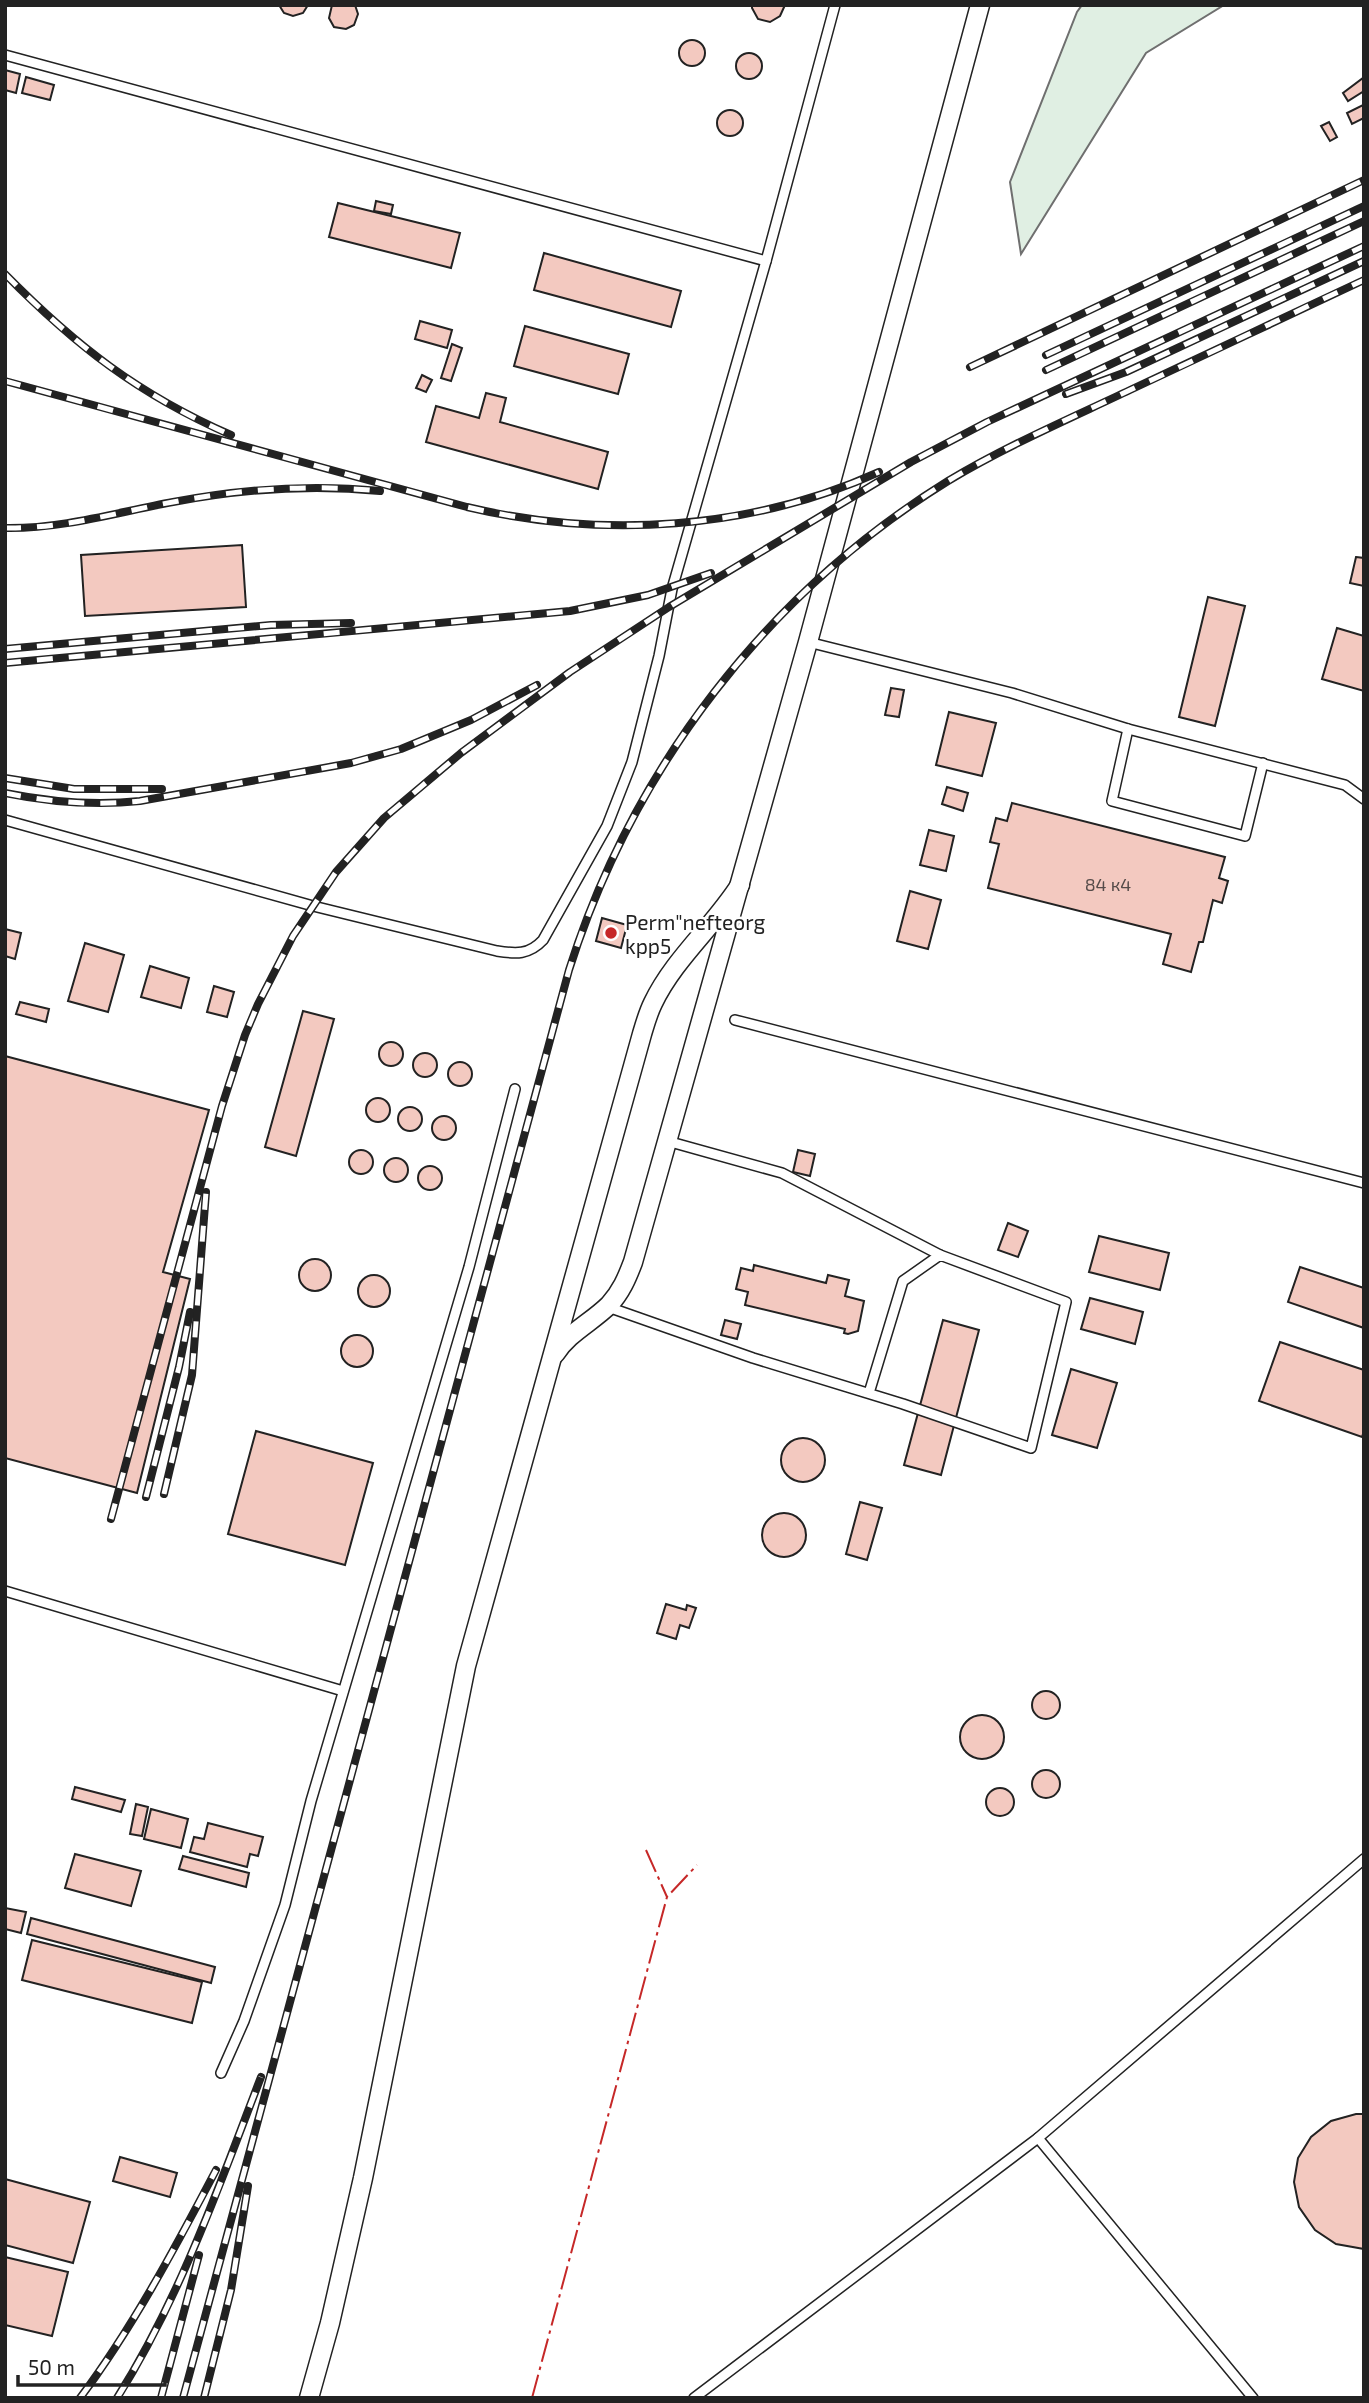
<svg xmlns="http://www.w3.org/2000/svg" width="1369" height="2403" viewBox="0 0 1369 2403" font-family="'Exo 2',sans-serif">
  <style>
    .green { fill: #e0efe3; stroke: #6f6f6f; stroke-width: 2 }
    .building { fill: #f3c9c0; stroke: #222; stroke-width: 2 }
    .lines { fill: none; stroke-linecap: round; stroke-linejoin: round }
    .lane-casing { stroke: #222; stroke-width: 12 }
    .street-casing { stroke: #222; stroke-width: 21 }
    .lane { stroke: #fff; stroke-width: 9 }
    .street { stroke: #fff; stroke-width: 18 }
    .rail-casing { stroke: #222; stroke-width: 8 }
    .rail { stroke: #fff; stroke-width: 5; stroke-dasharray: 16; stroke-linecap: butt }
    .power { stroke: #c62828; stroke-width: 2; stroke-dasharray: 24 5 3.5 5; stroke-linecap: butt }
    .poi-dot { fill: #c62828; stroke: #fff; stroke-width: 2.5 }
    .labels { text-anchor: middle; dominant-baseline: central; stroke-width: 5; stroke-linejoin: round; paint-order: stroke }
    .number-label { font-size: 18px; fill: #564c4a }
    .poi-label { font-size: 21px; fill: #222; stroke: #fff; text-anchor: start }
  </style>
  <rect width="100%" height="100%" fill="#fff"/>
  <path class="green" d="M1082,5H1224L1146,53L1021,254L1010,182L1077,12Z"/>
  <g class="building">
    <path d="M279,5H308L303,13L293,16L284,13Z"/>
    <path d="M332,5H355L358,14L354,25L346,29L334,27L329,18Z"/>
    <path d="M785,5L780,16L770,22L758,19L752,8V5Z"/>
    <circle cx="692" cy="53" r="13"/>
    <circle cx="749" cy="66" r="13"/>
    <path d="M5,70L20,74L16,93L5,90Z"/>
    <path d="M26,77L54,85L50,100L22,93Z"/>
    <path d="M1363,78L1364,91L1348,101L1343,93Z"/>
    <path d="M1363,105L1364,118L1352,124L1347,113Z"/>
    <circle cx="730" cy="123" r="13"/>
    <path d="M1329,122L1337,137L1330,141L1321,126Z"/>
    <path d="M376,201L393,205L391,214L374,211Z"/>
    <path d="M338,203L460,233L451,268L329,237Z"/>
    <path d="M544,253L681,291L671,327L534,290Z"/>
    <path d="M420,321L452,330L447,348L415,339Z"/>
    <path d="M525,326L629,354L618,394L514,366Z"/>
    <path d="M452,344L462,348L451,381L441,378Z"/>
    <path d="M422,375L432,380L426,392L416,388Z"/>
    <path d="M486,393L506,398L500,422L608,452L598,489L426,442L436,406L479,418Z"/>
    <path d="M242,545L246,607L85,616L81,555Z"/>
    <path d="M1356,557L1364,558V586L1350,583Z"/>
    <path d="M1208,597L1245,606L1215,726L1179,717Z"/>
    <path d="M1337,628L1364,636V691L1322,679Z"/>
    <path d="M891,688L904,690L899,717L885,715Z"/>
    <path d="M949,712L996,723L982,776L936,765Z"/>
    <path d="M947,787L968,793L963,811L942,804Z"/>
    <path d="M1012,803L1225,857L1219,878L1228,881L1222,903L1213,900L1203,942H1199L1191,972L1163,964L1171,934L988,888L999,844L990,842L996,818L1007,821Z"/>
    <path d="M929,830L954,836L946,871L920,865Z"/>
    <path d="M910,891L941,900L928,949L897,941Z"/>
    <path d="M602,918L627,925L621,948L596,941Z"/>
    <path d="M5,929L21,933L15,959L5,956Z"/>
    <path d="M85,943L124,955L108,1012L68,1001Z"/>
    <path d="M150,966L189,978L181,1008L141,997Z"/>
    <path d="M214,986L234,992L227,1017L207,1012Z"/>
    <path d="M20,1002L49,1009L46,1022L16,1014Z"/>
    <path d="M303,1011L334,1019L296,1156L265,1147Z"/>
    <circle cx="391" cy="1054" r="12"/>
    <circle cx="425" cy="1065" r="12"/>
    <path d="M5,1056L209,1110L163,1272L190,1279L137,1493L5,1458Z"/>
    <circle cx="460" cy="1074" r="12"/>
    <circle cx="378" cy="1110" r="12"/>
    <circle cx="410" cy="1119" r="12"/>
    <circle cx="444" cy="1128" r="12"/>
    <path d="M798,1150L815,1154L810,1176L793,1172Z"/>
    <circle cx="361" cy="1162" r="12"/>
    <circle cx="396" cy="1170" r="12"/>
    <circle cx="430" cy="1178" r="12"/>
    <path d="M1008,1223L1028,1231L1018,1257L998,1250Z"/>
    <path d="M1099,1236L1169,1253L1160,1290L1089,1272Z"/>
    <circle cx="315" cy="1275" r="16"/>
    <path d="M754,1265L826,1283L828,1275L849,1280L845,1296L864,1301L858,1331L848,1334L844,1333L845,1329L745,1305L748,1292L736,1289L741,1268L753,1271Z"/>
    <path d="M1300,1267L1364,1288V1328L1288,1302Z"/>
    <circle cx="374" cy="1291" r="16"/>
    <path d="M1090,1298L1143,1312L1135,1344L1081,1329Z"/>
    <path d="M725,1320L741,1324L737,1339L721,1335Z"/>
    <path d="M943,1320L979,1330L941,1475L904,1465Z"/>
    <circle cx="357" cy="1351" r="16"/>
    <path d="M1280,1342L1364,1370V1431L1362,1437L1259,1401Z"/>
    <path d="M1071,1369L1117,1383L1097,1448L1052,1435Z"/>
    <path d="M256,1431L373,1463L345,1565L228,1534Z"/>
    <circle cx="803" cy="1460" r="22"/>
    <path d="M860,1502L882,1508L867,1560L846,1554Z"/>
    <circle cx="784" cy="1535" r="22"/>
    <path d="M666,1604L686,1610L687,1605L696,1608L689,1628L680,1625L676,1639L657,1633Z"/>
    <circle cx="1046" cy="1705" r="14"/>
    <circle cx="982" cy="1737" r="22"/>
    <circle cx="1046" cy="1784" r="14"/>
    <path d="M75,1787L125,1800L121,1812L72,1799Z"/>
    <circle cx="1000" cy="1802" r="14"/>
    <path d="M136,1804L148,1807L142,1836L130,1834Z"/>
    <path d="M151,1809L188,1819L181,1848L144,1839Z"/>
    <path d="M208,1823L263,1837L258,1856L250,1854L247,1867L190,1852L194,1837L204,1839Z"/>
    <path d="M75,1854L141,1871L131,1906L65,1888Z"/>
    <path d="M183,1856L249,1873L246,1887L179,1869Z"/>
    <path d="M5,1908L26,1912L21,1933L5,1929Z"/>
    <path d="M31,1918L215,1967L211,1983L27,1934Z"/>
    <path d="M32,1940L202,1982L192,2023L22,1980Z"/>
    <path d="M1356,2114H1364V2249L1336,2244L1315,2230L1299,2207L1294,2182L1298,2158L1311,2137L1331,2121Z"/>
    <path d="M120,2157L177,2173L170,2197L113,2181Z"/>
    <path d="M5,2179L90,2202L73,2263L5,2245Z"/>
    <path d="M5,2257L68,2272L52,2336L5,2325Z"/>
  </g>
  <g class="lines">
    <g class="lane-casing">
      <g id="lane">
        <path d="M5,55L766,261"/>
        <path d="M808,642L1012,693L1128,729L1345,785L1364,799"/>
        <path d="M1128,729L1112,801L1245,836L1263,763"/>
        <path d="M5,820L313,906L497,951C516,954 529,955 543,940L607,826L632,762L659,656L672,589L766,261L835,5"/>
        <path d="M735,1020L1364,1183"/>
        <path d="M667,1141L782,1173L940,1255"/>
        <path d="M608,1307L753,1358L903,1404L1031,1448L1066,1302L940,1255L903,1281L869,1393"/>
        <path d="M5,1591L343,1691"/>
        <path d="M221,2073L244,2021L285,1905L311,1801L469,1267L515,1089"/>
        <path d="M1038,2138L1253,2398"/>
        <path d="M694,2398L1038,2138L1364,1859"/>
      </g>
    </g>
    <g class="street-casing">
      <g id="street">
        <path d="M555,1354C568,1333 592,1322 609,1305C621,1292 627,1278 633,1262L808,642L980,5"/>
        <path d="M309,2398L330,2323L363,2178L466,1666L642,1034C645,1024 648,1013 653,1003C674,959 714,926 740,885"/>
      </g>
    </g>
    <use href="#lane" class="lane"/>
    <use href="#street" class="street"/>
    <g class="rail-casing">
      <g id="rail">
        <path d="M5,274C76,346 138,394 231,435"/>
        <path d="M1046,355L1364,206"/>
        <path d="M970,367L1364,180"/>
        <path d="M1046,370L1364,221"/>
        <path d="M5,381L467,507C603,539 751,530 879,472"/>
        <path d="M1066,394L1126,372L1364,261"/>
        <path d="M5,528C63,529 118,512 173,502C242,489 310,484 380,491"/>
        <path d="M5,649L271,625L351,623"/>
        <path d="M5,663L570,611L648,595L711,573"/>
        <path d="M5,778L74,789H162"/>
        <path d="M5,793C50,802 94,806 140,801L351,763L401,749L471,720L537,685"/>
        <path d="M164,1494L192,1375L206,1192"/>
        <path d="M146,1497L179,1367L190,1312"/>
        <path d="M111,1519L222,1106L245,1035L258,1004L293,936L336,872L384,818L461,753L570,672L669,607L911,462L987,422L1364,246"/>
        <path d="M80,2398C133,2327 175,2248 216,2170"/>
        <path d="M117,2398C180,2298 219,2186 261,2077"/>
        <path d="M161,2398L199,2255"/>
        <path d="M183,2398L569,970C633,768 767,593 948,481C1006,446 1069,419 1130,390C1208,354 1286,316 1364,280"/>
        <path d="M204,2398L231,2290L248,2186"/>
      </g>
    </g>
    <use href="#rail" class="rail"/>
    <g class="power">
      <path d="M646,1850L667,1897"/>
      <path d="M532,2398L667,1897L697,1865"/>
    </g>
  </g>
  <circle class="poi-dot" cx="611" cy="933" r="7"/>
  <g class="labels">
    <g class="number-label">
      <text x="1108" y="884">84 к4</text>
    </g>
    <g class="poi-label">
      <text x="625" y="921">Perm"nefteorg<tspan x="625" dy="24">kpp5</tspan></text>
    </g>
  </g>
  <rect width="1369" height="2403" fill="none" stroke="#222222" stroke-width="14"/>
  <path d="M18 2375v10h147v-10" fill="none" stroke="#222222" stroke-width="3.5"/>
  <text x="28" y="2375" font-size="21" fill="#222222" stroke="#ffffff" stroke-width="5" paint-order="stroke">50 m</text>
</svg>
